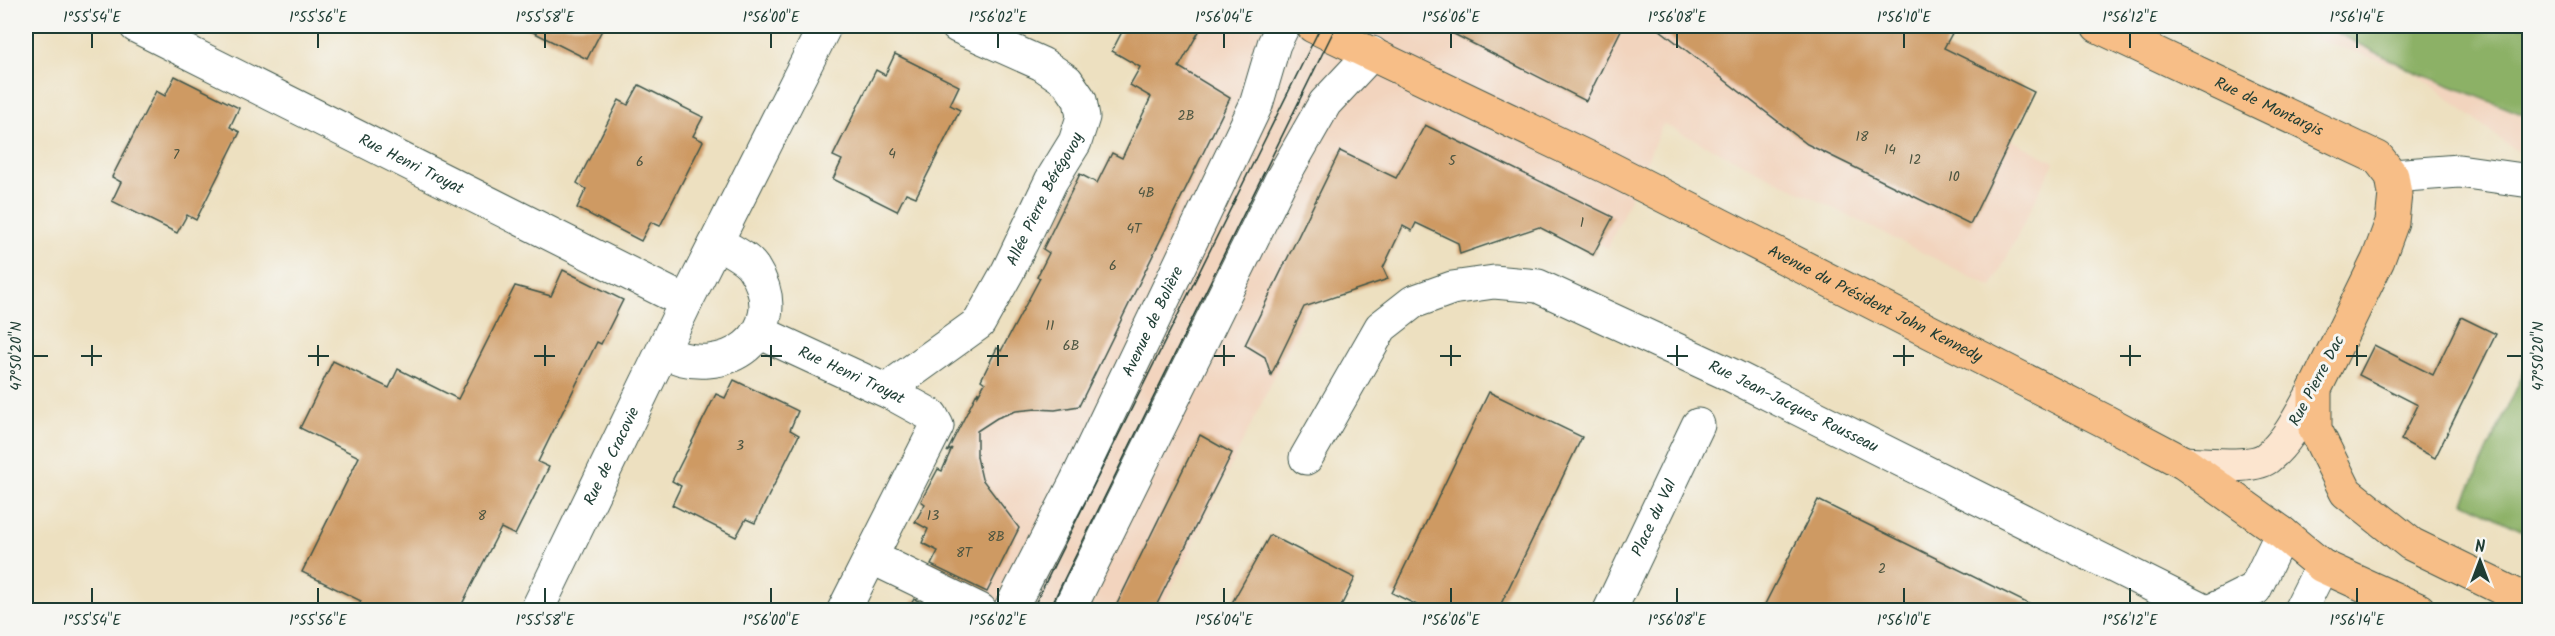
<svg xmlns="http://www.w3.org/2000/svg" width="2555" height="636" viewBox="0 0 2555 636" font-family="Kalam,sans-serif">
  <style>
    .built { fill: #f2d4be }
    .forest { fill: #8cb166; stroke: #56774d; stroke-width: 1.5 }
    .building { fill: #ce9a63 }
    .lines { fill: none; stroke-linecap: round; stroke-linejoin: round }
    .street-casing { stroke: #3e5549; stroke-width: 35 }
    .secondary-casing { stroke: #3e5549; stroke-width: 35 }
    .primary-casing { stroke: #3e5549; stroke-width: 35 }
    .street { stroke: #fff; stroke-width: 33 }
    .secondary { stroke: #fce5cf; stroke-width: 33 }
    .primary { stroke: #f7be87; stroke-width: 33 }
    .tram { stroke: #1f3d34; stroke-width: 1.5 }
    .ticks { fill: none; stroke: #1f3d34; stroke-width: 2 }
    .labels { text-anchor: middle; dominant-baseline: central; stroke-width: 6; stroke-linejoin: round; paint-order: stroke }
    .number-label { font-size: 14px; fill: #4b5440 }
    .street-label { font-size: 16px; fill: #1f3d34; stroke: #f6f6f2 }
    .neatline { fill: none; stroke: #1f3d34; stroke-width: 2 }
    .ticks-label { font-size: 15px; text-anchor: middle; fill: #1f3d34 }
  </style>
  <rect width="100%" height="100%" fill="#f6f6f2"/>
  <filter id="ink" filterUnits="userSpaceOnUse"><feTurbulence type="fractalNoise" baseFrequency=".0167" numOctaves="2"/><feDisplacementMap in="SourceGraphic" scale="12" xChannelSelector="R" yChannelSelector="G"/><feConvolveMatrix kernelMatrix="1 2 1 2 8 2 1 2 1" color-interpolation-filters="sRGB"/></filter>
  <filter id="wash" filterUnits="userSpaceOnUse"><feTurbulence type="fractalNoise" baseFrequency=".008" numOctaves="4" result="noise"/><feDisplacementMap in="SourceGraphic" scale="24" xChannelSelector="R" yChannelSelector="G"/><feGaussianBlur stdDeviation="1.35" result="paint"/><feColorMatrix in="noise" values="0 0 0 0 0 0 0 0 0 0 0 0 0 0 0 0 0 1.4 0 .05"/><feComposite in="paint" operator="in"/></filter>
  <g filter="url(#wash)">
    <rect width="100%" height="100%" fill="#ede0c0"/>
    <g class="built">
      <path d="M1154,26H1796L2054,162L1992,287L1663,124L1608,248L1453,177L1347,227L1161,610H933L977,523L963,459L991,398L1171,124Z"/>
      <path d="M2275,26H2529V154L2516,151L2411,70Z"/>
    </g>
    <g class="forest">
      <path d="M2324,26H2529V117L2411,70Z"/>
      <path d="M2529,361V534L2464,502Z"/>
    </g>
    <g id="blocks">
      <g class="building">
        <path d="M521,26H604L587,59Z"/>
        <path d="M1125,26H1202L1179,67L1230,98L1079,406L1055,410L1036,409L1016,411L997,418L977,431V457L982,479L1019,528L987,592L931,565L938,551L922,543L928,529L915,522L925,504L921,501L938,469L942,471L952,448L947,452L978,391V395L985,383L981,380L997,348L1001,351L1040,278L1037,277L1049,253L1043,249L1080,174L1097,183L1112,153L1122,158L1151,97L1130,85L1140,67L1112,51Z"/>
        <path d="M1438,26H1623L1586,101Z"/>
        <path d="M1655,26H1956L1944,48L2034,92L1970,224L1807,144Z"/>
        <path d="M895,54L959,86L950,105L960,110L916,197L906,193L897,211L833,179L842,160L833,156L876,70L885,75Z"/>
        <path d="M175,76L239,108L230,127L240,132L196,220L187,215L177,233L112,201L121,182L112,177L156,91L165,96Z"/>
        <path d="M639,85L703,117L693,136L703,141L660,226L651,222L641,241L577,208L586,189L577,183L619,100L628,105Z"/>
        <path d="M1425,125L1613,217L1593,255L1539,227L1460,254L1458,243L1416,223L1412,231L1403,226L1383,268L1388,279L1304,307L1271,375L1265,357L1245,345L1340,151L1396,178Z"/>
        <path d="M563,270L623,300L601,344L597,342L538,462L549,467L515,535L501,528L459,610H356L361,601L302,572L359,457L300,428L333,361L389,388L398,369L458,399L515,286L551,296Z"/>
        <path d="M2461,317L2496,334L2435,458L2401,440L2418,405L2359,375L2374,345L2433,375Z"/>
        <path d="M734,380L798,411L790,430L799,435L755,523L746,519L736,537L672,505L681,486L672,481L716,394L725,398Z"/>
        <path d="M1489,392L1582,437L1498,610H1427L1392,593Z"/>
        <path d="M1200,435L1232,453L1154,610H1114Z"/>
        <path d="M1818,500L1891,536L2041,610H1762Z"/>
        <path d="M1270,535L1355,578L1339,610H1228Z"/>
        <path d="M914,599L938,610H908Z"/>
      </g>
    </g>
  </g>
  <g filter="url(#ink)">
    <use href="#blocks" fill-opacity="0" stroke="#3e5549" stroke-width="1.5"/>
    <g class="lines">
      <g class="street-casing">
        <g id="street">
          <path id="s1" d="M136,26L686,302"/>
          <path d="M2392,176L2459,171L2530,181"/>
          <path id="s2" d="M759,332L891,393L931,415L937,426L844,610"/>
          <path d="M663,351C722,384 795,333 754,269C748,258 728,249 717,242"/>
          <path id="s3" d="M891,393L897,382L979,323L1008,271L1051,181L1075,142L1083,117L1080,100L1067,81L1042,64L957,26"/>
          <path id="s4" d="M1306,458L1381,327L1413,302L1452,288L1494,282L1538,286L1731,375L2202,610"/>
          <path d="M871,557L980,610"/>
          <path id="s5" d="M537,610L686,302L825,26"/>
          <path id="s6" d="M1010,610L1076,482L1256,105L1274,44L1283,26"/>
          <path d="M1069,610L1280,182L1325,103L1372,53"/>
          <path id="s7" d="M1610,610L1698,425"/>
          <path d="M2213,610L2255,589L2282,533"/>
          <path d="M2300,610L2322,566"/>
        </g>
      </g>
      <g class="secondary-casing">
        <path id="secondary" d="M2184,463C2203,464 2252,469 2267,458C2289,441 2302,412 2315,389"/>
      </g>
      <g class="primary-casing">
        <g id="primary">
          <path id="s8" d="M1313,26L1607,167L2105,421L2184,463L2282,533L2322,566L2419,610"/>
          <path id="s9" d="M2098,26L2378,158L2392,176L2395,194L2392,222L2378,260L2315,389V429L2346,492L2411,544L2530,602"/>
        </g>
      </g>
      <use href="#street" class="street"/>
      <use href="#secondary" class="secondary"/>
      <use href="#primary" class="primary"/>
      <g class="tram">
        <path d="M1032,610L1321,26"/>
        <path d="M1049,610L1336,26"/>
      </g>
    </g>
  </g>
  <path class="ticks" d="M92,33V48M318,33V48M545,33V48M771,33V48M998,33V48M1224,33V48M1451,33V48M1677,33V48M1904,33V48M2130,33V48M2357,33V48M92,345V366M318,345V366M545,345V366M771,345V366M998,345V366M1224,345V366M1451,345V366M1677,345V366M1904,345V366M2130,345V366M2357,345V366M33,356H48M81,356H102M308,356H329M534,356H555M761,356H782M987,356H1008M1214,356H1235M1440,356H1461M1667,356H1688M1893,356H1914M2120,356H2141M2346,356H2367M2507,356H2522M92,588V603M318,588V603M545,588V603M771,588V603M998,588V603M1224,588V603M1451,588V603M1677,588V603M1904,588V603M2130,588V603M2357,588V603"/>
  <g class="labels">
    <g class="number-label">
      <text x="1186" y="116">2B</text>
      <text x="1862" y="137">18</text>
      <text x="1890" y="150">14</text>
      <text x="892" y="154">4</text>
      <text x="176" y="155">7</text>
      <text x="1915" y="160">12</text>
      <text x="1452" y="161">5</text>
      <text x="640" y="162">6</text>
      <text x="1954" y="177">10</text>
      <text x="1146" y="193">4B</text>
      <text x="1582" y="223">1</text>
      <text x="1134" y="229">4T</text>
      <text x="1113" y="266">6</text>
      <text x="1050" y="326">11</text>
      <text x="1071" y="346">6B</text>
      <text x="740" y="446">3</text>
      <text x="482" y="516">8</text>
      <text x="933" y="516">13</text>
      <text x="996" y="537">8B</text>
      <text x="964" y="553">8T</text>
      <text x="1882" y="569">2</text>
    </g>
    <g class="street-label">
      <text stroke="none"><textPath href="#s9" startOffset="189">Rue de Montargis</textPath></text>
      <text stroke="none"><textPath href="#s1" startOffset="308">Rue Henri Troyat</textPath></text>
      <text stroke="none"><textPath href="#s3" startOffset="254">Allée Pierre Bérégovoy</textPath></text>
      <text stroke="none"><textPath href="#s8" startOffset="627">Avenue du Président John Kennedy</textPath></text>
      <text stroke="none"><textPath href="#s6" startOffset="322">Avenue de Bolière</textPath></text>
      <text stroke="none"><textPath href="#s2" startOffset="102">Rue Henri Troyat</textPath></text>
      <text transform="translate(2317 381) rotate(-62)">Rue Pierre Dac</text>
      <text stroke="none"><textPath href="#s4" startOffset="602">Rue Jean-Jacques Rousseau</textPath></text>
      <text stroke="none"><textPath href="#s5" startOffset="171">Rue de Cracovie</textPath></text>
      <text stroke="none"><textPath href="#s7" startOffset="102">Place du Val</textPath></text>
    </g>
  </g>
  <rect width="2555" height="636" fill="none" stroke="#f6f6f2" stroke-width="66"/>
  <g transform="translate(2480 561)" stroke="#f6f6f2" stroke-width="4.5" paint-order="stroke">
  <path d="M0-4.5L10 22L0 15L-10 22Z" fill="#1f3d34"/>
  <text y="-9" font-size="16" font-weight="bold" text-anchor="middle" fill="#1f3d34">N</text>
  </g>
  <rect x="33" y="33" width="2489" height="570" class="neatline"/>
  <g class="ticks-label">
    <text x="92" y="22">1°55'54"E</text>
    <text x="318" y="22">1°55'56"E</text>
    <text x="545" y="22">1°55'58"E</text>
    <text x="771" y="22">1°56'00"E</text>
    <text x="998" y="22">1°56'02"E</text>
    <text x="1224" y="22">1°56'04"E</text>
    <text x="1451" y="22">1°56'06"E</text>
    <text x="1677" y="22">1°56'08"E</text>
    <text x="1904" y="22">1°56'10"E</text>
    <text x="2130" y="22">1°56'12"E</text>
    <text x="2357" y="22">1°56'14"E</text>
    <text transform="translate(16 356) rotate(-90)" y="5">47°50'20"N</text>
    <text transform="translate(2538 356) rotate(-90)" y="5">47°50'20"N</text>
    <text x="92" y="625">1°55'54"E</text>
    <text x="318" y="625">1°55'56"E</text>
    <text x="545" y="625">1°55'58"E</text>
    <text x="771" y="625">1°56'00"E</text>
    <text x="998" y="625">1°56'02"E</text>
    <text x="1224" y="625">1°56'04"E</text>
    <text x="1451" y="625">1°56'06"E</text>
    <text x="1677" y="625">1°56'08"E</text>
    <text x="1904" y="625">1°56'10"E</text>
    <text x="2130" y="625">1°56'12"E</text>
    <text x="2357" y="625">1°56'14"E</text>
  </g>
</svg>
